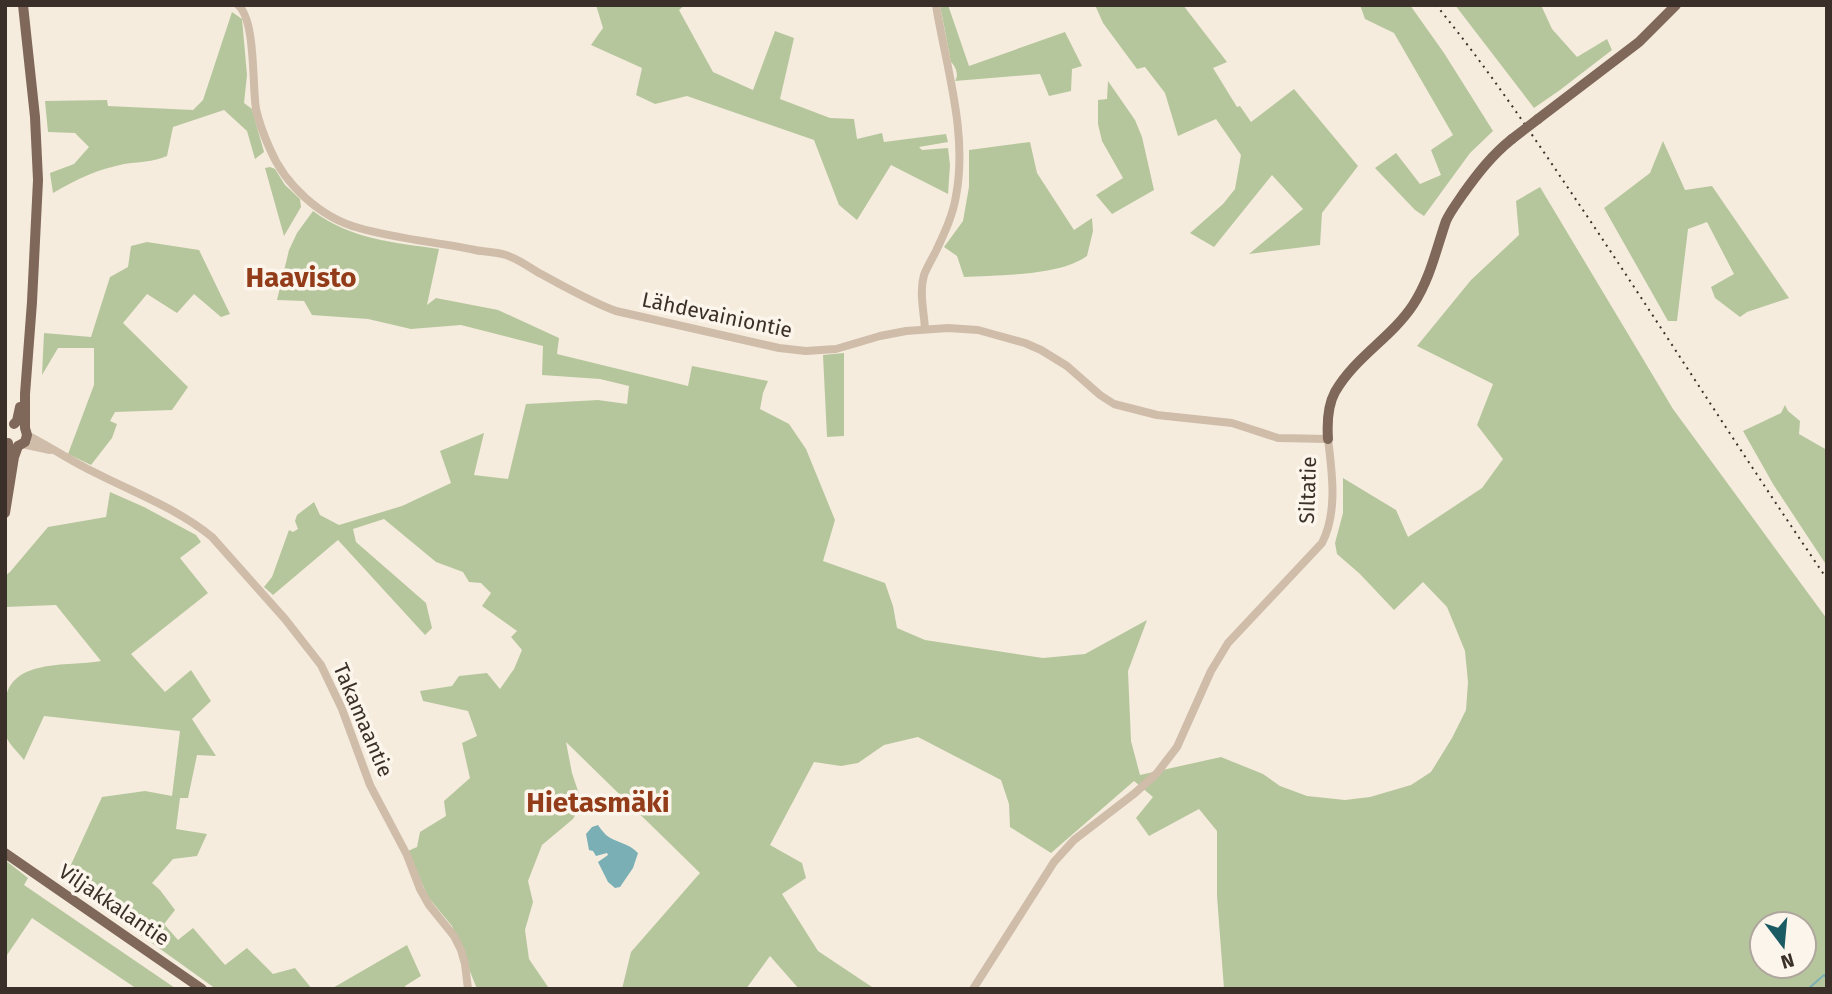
<svg xmlns="http://www.w3.org/2000/svg" width="1832" height="994" viewBox="0 0 1832 994" font-family="'Fira Sans',sans-serif">
  <style>
    .green { fill: #b6c69c; fill-rule: evenodd }
    .water { fill: #7ab0b5 }
    .lines { fill: none; stroke-linecap: round; stroke-linejoin: round }
    .stream { stroke: #7ab0b5; stroke-width: 2 }
    .minor { stroke: #cfbca9; stroke-width: 8 }
    .major { stroke: #7f6759; stroke-width: 10 }
    .rail { stroke: #3b3029; stroke-width: 2; stroke-dasharray: 2 5; stroke-linecap: butt }
    .major-bridge { stroke: #7f6759; stroke-width: 10 }
    .labels { text-anchor: middle; dominant-baseline: central; stroke-width: 7; stroke-linejoin: round; paint-order: stroke }
    .street-label { font-size: 21px; fill: #3b3029; stroke: #fcf5ec }
    .district-label { font-size: 28px; font-weight: bold; fill: #933c1a; stroke: #fcf5ec }
  </style>
  <rect width="100%" height="100%" fill="#f5ecde"/>
  <g class="green">
    <path d="M596,5H685L679,10L713,72L753,90L775,31L794,38L780,99L830,118L854,119L857,139L882,133L884,142L946,134L948,142L919,147L922,150L948,148L950,165L948,194L891,165L857,220L839,205L814,140L687,96L655,104L636,95L642,68L591,45L603,28Z"/>
    <path d="M940,5H948L969,66L1065,32L1082,66L1072,69L1071,91L1049,96L1040,74L955,81C959,75 956,67 951,62Z"/>
    <path d="M1095,5H1183L1227,62L1213,68L1237,107L1240,106L1251,122L1294,89L1358,166L1322,213L1320,245L1249,254L1303,209L1272,175L1214,247L1190,233L1223,204L1235,189L1241,155L1216,119L1178,136L1165,93L1145,67L1137,69L1103,23Z"/>
    <path d="M1360,5H1410L1444,53L1493,131L1470,153L1424,216L1415,210L1375,168L1396,153L1420,184L1441,175L1431,150L1453,135L1394,33L1365,19Z"/>
    <path d="M1455,5H1541L1552,29L1577,57L1607,39L1612,50L1560,90L1534,108Z"/>
    <path d="M232,12L242,19L247,75L244,103L252,109L264,152L255,159L247,131L224,110L173,127L167,156C153,162 138,162 124,164C96,170 77,179 53,193L50,173L74,164L89,147L75,133L48,132L45,101L107,100L108,106L193,110L203,100Z"/>
    <path d="M1108,81L1135,120L1142,137L1154,190L1112,214L1096,195L1123,178L1102,141L1098,124V100L1107,99Z"/>
    <path d="M1663,141L1685,190L1712,186L1789,298L1747,312L1740,317L1715,298L1711,287L1734,274L1707,222L1688,229L1677,321H1668L1604,208L1650,173Z"/>
    <path d="M1030,142L1037,173L1074,230L1092,218L1093,231L1087,256C1060,276 998,275 964,277L957,256L944,247L963,221L969,187V150Z"/>
    <path d="M270,167L275,169L285,185L300,199L301,207L284,236L265,168Z"/>
    <path d="M1540,187L1673,409L1827,619V989H1224L1217,896V831L1199,809L1149,836L1136,818L1153,797L1134,781L1051,853L1010,827L1009,804L1001,780L918,737L884,745L858,763L841,766L814,762L770,845L802,863L806,878L782,894L818,951L875,989H799L770,956L746,989H622L631,952L700,873L566,742L572,773L582,803L573,819L542,845L528,881L533,902L525,930L529,959L548,987L547,989H477L452,926L428,897L408,851L417,847L420,832L446,816L444,801L470,778L462,743L477,736L468,711L423,701L420,691L452,686L459,676L487,673L500,689L514,669L522,650L511,637L517,631L482,606L491,593L481,583L469,582L463,572L436,562L384,519L353,529L356,542L426,603L432,628L425,635L338,540L273,595L264,587L272,577L289,530L293,532L298,529L295,521L297,515L314,502L320,515L339,525L402,506L451,483L440,451L484,433L474,475L508,479L526,404L598,400L627,404L629,386L600,379L542,375L543,346L461,325L411,329L368,319L312,315L304,301L277,300L289,250L297,233L313,211C353,240 392,242 439,249L427,305L436,298L498,310L559,338L557,354L688,386L692,366L768,381L763,393L760,409L789,424L806,449L835,520L823,561L885,583L893,606L897,628L925,640L1043,658L1085,654L1147,620L1128,671L1131,741L1140,775L1221,757L1263,774L1280,786L1307,796L1345,800L1370,797L1411,785L1431,772L1452,738L1466,710L1468,682L1465,651L1447,607L1423,582L1394,610L1360,574L1337,554L1335,543L1343,513V478L1396,510L1408,537L1482,488L1503,459L1477,425L1493,384L1417,346L1471,280L1519,235L1516,201ZM1762,924H1804V966H1762Z"/>
    <path d="M147,242L199,250L230,314L221,317L194,294L177,313L147,294L123,323L188,387L172,410L115,412L110,421L117,424L112,438L91,465L68,454L94,385V348H58L42,375L44,333L91,337L110,277L128,267L131,246Z"/>
    <path d="M844,353V436L827,437L823,355Z"/>
    <path d="M1785,405L1788,411L1800,421L1799,434L1827,450V566L1773,484L1743,431L1781,413Z"/>
    <path d="M110,492L144,507L196,535L201,542L180,558L208,593L131,654L165,692L191,670L211,701L192,719L216,756L197,755L188,798H180L176,829L207,834L197,856L173,859L152,883L160,890L175,910L164,924L178,940L193,928L225,965L247,948L273,974L295,968L312,989H216L64,880L102,797L145,791L172,796L180,731L44,716L24,760C18,752 7,743 5,733C4,725 5,715 5,706C6,657 68,667 101,661L56,605L5,607V576L10,572L48,527L106,517Z"/>
    <path d="M5,860L28,878L24,885L175,988L137,989L32,918L5,958Z"/>
    <path d="M407,945L421,976L405,986L406,989H331Z"/>
  </g>
  <path class="water" d="M598,825C600,828 603,832 606,835C616,843 629,843 638,853L633,868L620,887L615,888L608,882L598,862L608,855L607,853L596,856L593,851L589,850L586,834L592,827Z"/>
  <g class="lines">
    <path class="stream" d="M1808,989L1824,975L1827,978"/>
    <g class="minor">
      <path d="M238,5C256,20 252,85 256,109C259,122 264,136 270,149C285,185 321,218 359,228C397,239 437,242 475,250C485,252 497,252 506,255C518,259 529,267 539,273C564,286 589,301 616,311L779,348L806,351L836,349L880,336L906,331L948,328L978,330L1025,343L1041,350L1067,366L1100,395L1114,404L1157,415L1232,423L1278,438L1328,439C1332,472 1338,512 1322,543L1228,643L1211,671L1177,747L1157,773L1135,793L1074,840L1054,862L973,989"/>
      <path d="M925,329C924,312 919,292 924,275C927,267 932,259 936,251C944,234 953,215 956,196C968,133 946,67 936,5"/>
      <path d="M27,435C47,445 65,457 84,467C127,490 174,506 212,537L285,619L321,665L342,709L370,785L407,855L420,889L429,905L454,936L461,950L465,964L468,989"/>
      <path d="M22,444L50,450"/>
    </g>
    <g class="major">
      <path d="M1538,119L1639,42L1676,5"/>
      <path d="M14,424L17,421L20,407"/>
      <path d="M1328,439C1327,424 1328,405 1335,392C1355,357 1391,338 1413,305C1430,279 1436,250 1446,221C1450,212 1457,203 1463,194C1478,173 1492,155 1512,139"/>
      <path d="M8,443V464"/>
      <path d="M18,446L25,442L27,435L25,428V394L32,302L38,180L35,117L23,5"/>
      <path d="M5,513L14,457L18,446"/>
      <path d="M5,853L202,989"/>
    </g>
    <path class="rail" d="M1436,5C1491,72 1539,145 1587,216C1668,337 1745,459 1827,579"/>
    <path class="major-bridge" d="M1512,139L1538,119"/>
  </g>
  <g class="labels">
    <g class="street-label">
      <text transform="translate(717 315) rotate(12)">Lähdevainiontie</text>
      <text transform="translate(1308 490) rotate(-88)">Siltatie</text>
      <text transform="translate(363 720) rotate(67)">Takamaantie</text>
      <text transform="translate(114 905) rotate(34)">Viljakkalantie</text>
    </g>
    <g class="district-label">
      <text x="301" y="277">Haavisto</text>
      <text x="598" y="802">Hietasmäki</text>
    </g>
  </g>
  <rect width="1832" height="994" fill="none" stroke="#3b3029" stroke-width="14"/>
  <g transform="translate(1783 945) rotate(164)"><circle r="33" fill="#fcf5ec" stroke="#afa69e" stroke-width="2"/>
  <path d="M0-5L12 26L0 18L-12 26Z" fill="#1a5a62"/>
  <text y="-10" font-size="19" font-weight="bold" text-anchor="middle" fill="#3b3029">N</text>
  </g>
</svg>
